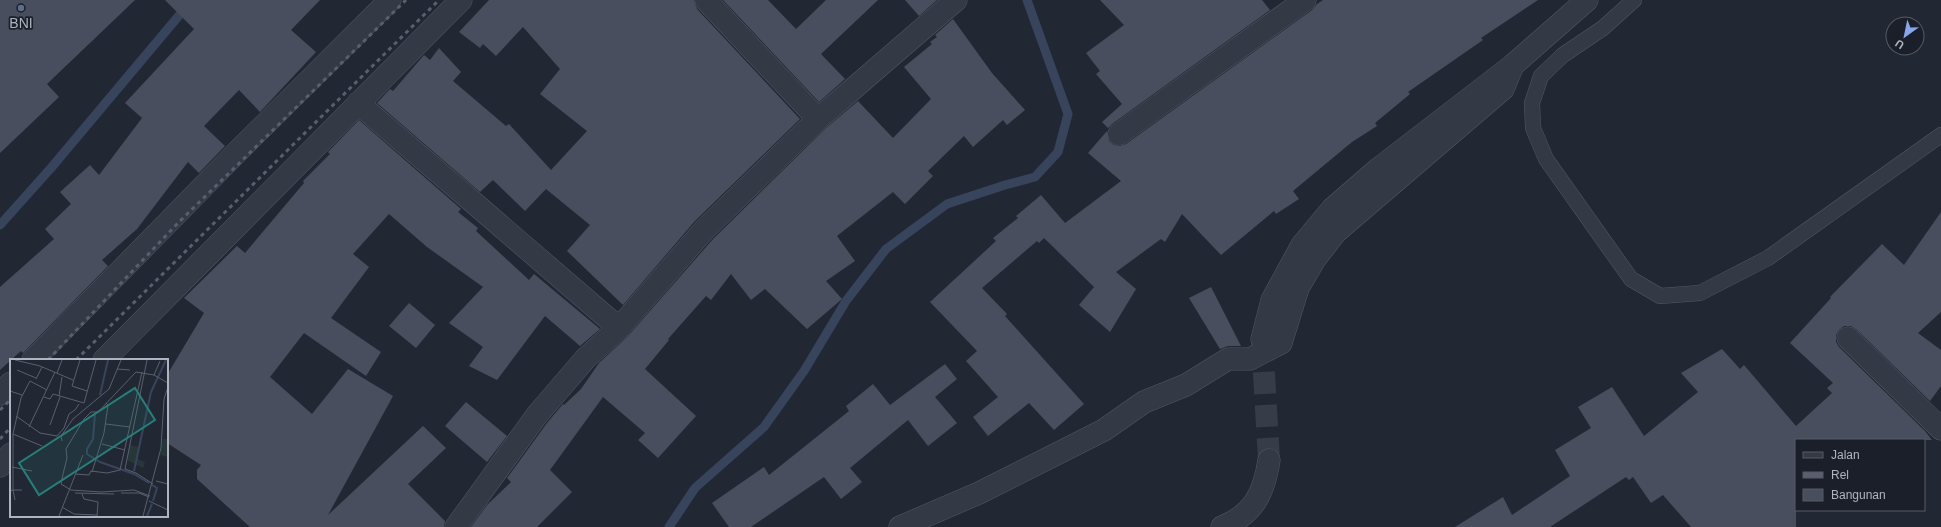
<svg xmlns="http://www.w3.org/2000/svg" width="1941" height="527" viewBox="0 0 1941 527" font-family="Helvetica,sans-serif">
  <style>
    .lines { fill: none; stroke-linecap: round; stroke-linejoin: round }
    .stream { stroke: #38445c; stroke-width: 9 }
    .building { fill: #484e5e }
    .street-tunnel { stroke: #363d49; stroke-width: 22; stroke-dasharray: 22 11; stroke-linecap: butt }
    .lane-casing { stroke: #525763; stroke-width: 16 }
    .street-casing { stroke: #525763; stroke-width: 23 }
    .lane { stroke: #343a45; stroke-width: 15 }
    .street { stroke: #343a45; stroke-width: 22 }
    .rail { stroke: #595f6e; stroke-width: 3; stroke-dasharray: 4 4; stroke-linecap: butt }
    .service-dot { fill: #5c6f8a; stroke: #1a1f29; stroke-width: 1.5 }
    .labels { text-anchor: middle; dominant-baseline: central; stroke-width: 3.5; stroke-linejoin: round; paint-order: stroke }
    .poi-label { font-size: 14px; fill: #afb4c2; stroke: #1a1f29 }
    .inset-river { fill: none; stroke: #38445c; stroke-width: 2 }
    .inset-road { fill: none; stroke: #5a606d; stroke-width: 1 }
    .view { fill: #277f7b; fill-opacity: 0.15; stroke: #277f7b; stroke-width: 2 }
    .inset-edge { fill: none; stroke: #afb4c2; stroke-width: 2 }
  </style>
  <rect width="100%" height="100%" fill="#212834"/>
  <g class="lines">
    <g class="stream">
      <path d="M0,225L51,168L192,0"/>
      <path d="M669,527L695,488L764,427L804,371L846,301L886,249L947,204L1005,185L1035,177L1058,152L1068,114L1027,0"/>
    </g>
  </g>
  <g class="building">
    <path d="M0,0H135L47,84L59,97L0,153Z"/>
    <path d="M165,0H320L291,30L316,52L260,112L239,90L204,126L225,146L199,173L188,162L137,229L102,260L108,266L23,353L21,351L0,370V287L54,239L45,229L71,204L60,192L90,165L99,175L142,118L125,103L194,29Z"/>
    <path d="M489,0H694L697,9L800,119L695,221L623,305L567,251L590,225L546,189L525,211L493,180L480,192L377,103L390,89L393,91L424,55L430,60L439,48L461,72L453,81L506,126L509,124L551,170L587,131L540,94L560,69L523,27L496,56L483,44L480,48L459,32Z"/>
    <path d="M723,0H768L796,29L826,0H878L821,54L845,79L819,102Z"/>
    <path d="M905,0H937L919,16Z"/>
    <path d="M1100,0H1262L1270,10L1112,124L1108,128L1102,122L1122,104L1096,74L1100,71L1086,53L1124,25Z"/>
    <path d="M1323,0H1538L1481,38L1483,40L1408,92L1410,94L1375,123L1377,126L1352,142L1293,191L1299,199L1276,214L1274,211L1221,255L1182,214L1165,242L1161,239L1116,272L1136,289L1110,332L1079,305L1094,287L1044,238L1039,243L1037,241L982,288L1007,314L1005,316L1084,404L1054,430L1029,403L988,436L973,417L998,397L966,361L977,351L930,302L996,241L993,238L1018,218L1016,216L1041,195L1065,223L1121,181L1088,153L1107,131L1109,141L1114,145L1120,146L1126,144L1312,10L1317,4Z"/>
    <path d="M953,19L992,73L1025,110L1007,125L1003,120L973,147L964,136L928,171L933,176L905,204L893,192L837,236L855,261L826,281L842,299L807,329L765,289L751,300L731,274L711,300L706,296L668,339L669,340L645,369L696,416L658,458L638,440L645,433L603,397L550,470L572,492L537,527H471L487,505L511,482L507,478L547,423L563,404L564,405L581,389L599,363L628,336L713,239L826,128L858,101L893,138L931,99L904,67L932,44L930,42L937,37L935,35Z"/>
    <path d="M359,120L461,209L458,212L478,228L476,231L529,280L534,274L600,329L580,346L545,316L497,380L469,366L483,347L449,323L483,287L427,247L389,214L353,254L369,267L331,318L381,352L366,376L304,333L270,377L312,414L348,369L393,396L328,515L423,426L446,448L408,484L445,521L444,527H250L197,479V470L201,465L167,443V375L204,313L184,298L237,246L245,253L304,183L303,181L330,154L328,152Z"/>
    <path d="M1941,212V312L1918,333L1941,350V386L1930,401L1856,329L1851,326H1844L1839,330L1836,335V342L1839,347L1925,431L1932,440H1796V527H1691L1663,495L1651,503L1633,477L1629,480L1626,477L1550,527H1455L1503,497L1512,515L1570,476L1555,450L1591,428L1578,407L1612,387L1644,436L1698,392L1681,373L1722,349L1740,369L1744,365L1796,426L1832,393L1827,388L1833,383L1790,343L1831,298L1830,297L1882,244L1904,265Z"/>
    <path d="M1211,287L1241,346H1228L1220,349L1189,298Z"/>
    <path d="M409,303L435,325L416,348L389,326Z"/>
    <path d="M945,364L957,379L935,397L957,423L928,446L908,420L850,468L862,482L841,499L824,477L751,527H729L712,503L764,467L769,475L849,411L846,406L873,384L890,405Z"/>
    <path d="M466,402L507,436L487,462L445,426Z"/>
  </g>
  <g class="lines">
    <path class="street-tunnel" d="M1262,339L1269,460"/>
    <g class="lane-casing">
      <path id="lane" d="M1634,0L1603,28L1563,55L1541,76L1532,103L1533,128L1546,159L1631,279L1660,296L1700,293L1768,258L1941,135"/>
    </g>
    <g class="street-casing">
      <g id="street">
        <path d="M706,0L818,119"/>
        <path d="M358,103L619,328"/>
        <path d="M1119,134L1305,0"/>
        <path d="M1848,338L1941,429"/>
        <path d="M1262,339L1272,300L1302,245L1332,209L1378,169L1513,65L1587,0"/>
        <path d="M33,360L239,150L390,0"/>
        <path d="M104,360L461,0"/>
        <path d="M0,394L11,383"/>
        <path d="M0,466L11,454"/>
        <path d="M456,527L537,415L586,358L619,328L704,230L818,119L956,0"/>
        <path d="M900,527L979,493L1104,430L1144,402L1186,385L1228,359H1250L1281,343L1298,288L1315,259L1336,232L1503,89L1513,65"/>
        <path d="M1222,527C1254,514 1264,493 1269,460"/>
      </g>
    </g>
    <use href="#lane" class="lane"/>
    <use href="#street" class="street"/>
    <g class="rail">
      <path d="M48,360L178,223L406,0"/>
      <path d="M76,360L439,0"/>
      <path d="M0,410L11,399"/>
      <path d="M0,439L11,427"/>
    </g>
  </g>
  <circle class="service-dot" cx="21" cy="8" r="4"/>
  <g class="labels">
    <g class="poi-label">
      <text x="21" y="23">BNI</text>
    </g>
  </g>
  <g transform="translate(10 359)">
    <rect width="158" height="158" fill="#212834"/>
    <path d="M153,80H158V98L150,96ZM120,86L129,88L127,100L135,103L133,109L117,101Z" fill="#273739"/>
    <path class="inset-river" d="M141,33L156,1M90,36L98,1M85,54L83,80L77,90V95L90,103L124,115L139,124M124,112L141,33M142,126L147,129L143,142M137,157L142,145"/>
    <path class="inset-road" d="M5,1L30,7L63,21M70,1L62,27L77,32M137,1L115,110L126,114L143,125M107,10L120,11M7,11L26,19M47,14L52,1M144,16L150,2M26,20L32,8M0,32L12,36M49,37L52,18M34,38L40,40L43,35L74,44L86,1M6,57L30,74L47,77L54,69L59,55L65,51L69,45M96,65L120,68M40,66L50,38M19,68L45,13M3,75L32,87M52,82L51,77L63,60L99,30L111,1M92,85L115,91M2,108L22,112M82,113L94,74L98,46L96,44M53,115L57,99L56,90L74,60L81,53H88L126,13L144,16L158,24M53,115L51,125L61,131L91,133L124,131L140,137M66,115L79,116L81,112L97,114L110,111L132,13M146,122L158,125M0,132L3,131V75L11,39L20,22L37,31M65,134L104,135M111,134H129L139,138M72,135L74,140L88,143L87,157M5,141L3,131H12M139,142L158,151M52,148L64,155L87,156M49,157L73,96M133,157L151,89L154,40L158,28"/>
    <path class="view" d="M125,29L145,61L29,136L9,104Z"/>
    <rect width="158" height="158" class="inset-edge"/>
  </g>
  <rect x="1795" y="439" width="130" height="72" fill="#1a1f29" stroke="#565b66"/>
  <rect x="1803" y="452" width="20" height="6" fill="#343a45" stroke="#565b66"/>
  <text x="1831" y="459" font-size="12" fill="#afb4c2">Jalan</text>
  <rect x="1803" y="472" width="20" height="6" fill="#595f6e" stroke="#565b66"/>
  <text x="1831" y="479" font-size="12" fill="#afb4c2">Rel</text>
  <rect x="1803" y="489" width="20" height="12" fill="#484e5e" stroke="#565b66"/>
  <text x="1831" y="499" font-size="12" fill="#afb4c2">Bangunan</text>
  <g transform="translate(1905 36) rotate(213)"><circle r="19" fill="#1a1f29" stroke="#565b66"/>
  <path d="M0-3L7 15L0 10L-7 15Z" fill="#88a6ed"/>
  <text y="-6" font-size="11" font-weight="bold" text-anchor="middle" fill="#afb4c2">U</text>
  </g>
</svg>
